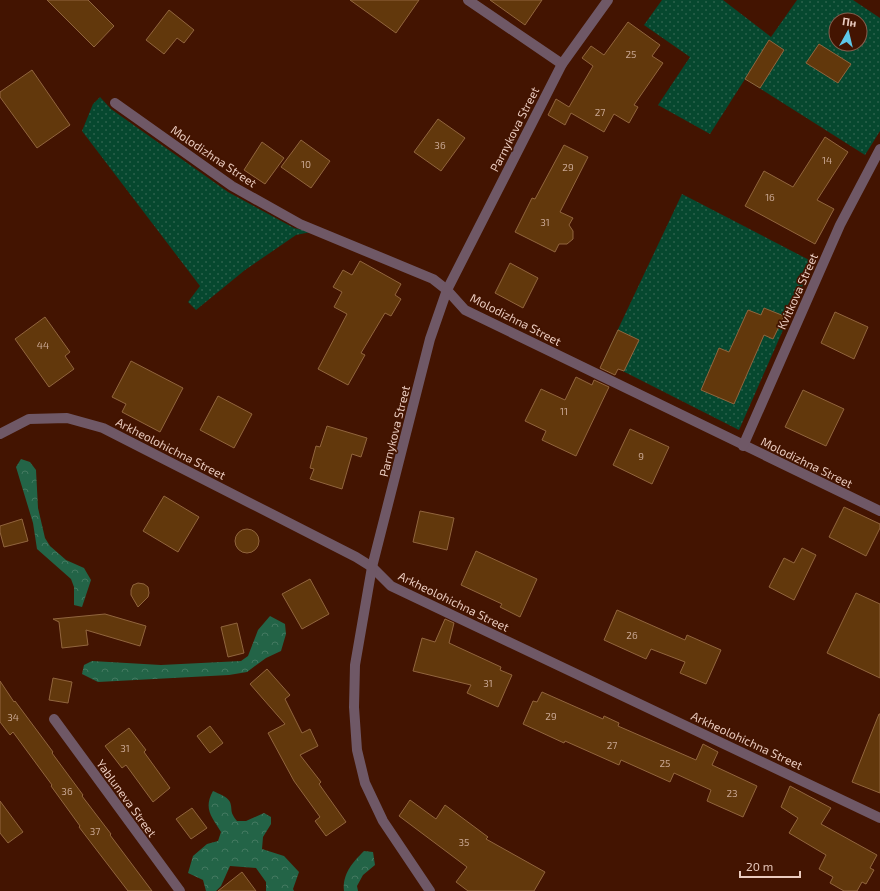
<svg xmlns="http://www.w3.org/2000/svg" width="880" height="891" viewBox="0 0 880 891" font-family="'Exo 2',sans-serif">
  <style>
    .grass { fill: url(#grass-dots); fill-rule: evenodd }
    .forest { fill: url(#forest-crowns) }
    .building { fill: #62380c; stroke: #91653e }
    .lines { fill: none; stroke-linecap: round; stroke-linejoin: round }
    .street { stroke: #6f5866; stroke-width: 10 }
    .labels { text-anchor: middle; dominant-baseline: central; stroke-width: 3.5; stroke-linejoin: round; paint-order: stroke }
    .number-label { font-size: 10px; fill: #c8a692 }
    .street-label { font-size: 12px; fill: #eacbbf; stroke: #431401 }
  </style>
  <defs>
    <pattern id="grass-dots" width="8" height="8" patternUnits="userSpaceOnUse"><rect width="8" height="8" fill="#06482f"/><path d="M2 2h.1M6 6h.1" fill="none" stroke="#2a614b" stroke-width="1.8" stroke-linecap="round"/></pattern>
    <pattern id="forest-crowns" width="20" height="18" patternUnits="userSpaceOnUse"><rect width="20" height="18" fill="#236447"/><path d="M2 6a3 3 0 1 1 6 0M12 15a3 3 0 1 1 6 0" fill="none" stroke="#437960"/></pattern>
  </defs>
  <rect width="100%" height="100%" fill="#431401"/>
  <g class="grass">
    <path d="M662,0H723L771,37L797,0H853L880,18V131L865,155L745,79L710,134L658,105L690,57L644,25ZM836,20H860V44H836Z"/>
    <path d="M100,97L111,109L228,192L294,228L311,232L296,235L245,270L196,310L188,302L200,286L82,131L93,104Z"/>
    <path d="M682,194L813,262L739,430L603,361Z"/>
  </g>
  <g class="forest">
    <path d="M21,459L30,462L36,470L38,508L45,538L50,546L66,560L84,568L91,580L82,607L74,605V587L71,579L37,549L33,523L16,467Z"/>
    <path d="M270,616L285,624L286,634L281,651L266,658L247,672L229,675L98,682L82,674L84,665L92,661L161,665L241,661L248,656L258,630Z"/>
    <path d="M213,791C219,794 227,796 230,802C233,811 229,811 237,821H246L264,813L271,817V824L263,837L262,849L284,856L299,872L293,889L294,891H266V882L256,868L230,866L221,886L216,891H206L203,880L188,873L193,856L207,844L218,841L221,832C212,817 203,809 213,791Z"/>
    <path d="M364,851L373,852L375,865L363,875L357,886L358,891H344C342,874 353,862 364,851Z"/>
  </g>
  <g class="building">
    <path d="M47,0H88L114,26L94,47Z"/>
    <path d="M350,0H419L396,33Z"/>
    <path d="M490,0H542L525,25Z"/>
    <path d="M169,10L194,30L184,43L177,38L164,54L146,40Z"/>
    <path d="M628,22L660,45L652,56L663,63L634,105L638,107L629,123L614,114L604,132L571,113L565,125L548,115L556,99L569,107L593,66L582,58L591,46L604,55Z"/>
    <path d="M769,40L784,50L760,88L745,79Z"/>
    <path d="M819,44L851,64L838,83L806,63Z"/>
    <path d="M32,70L70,125L37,148L0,97V92Z"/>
    <path d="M438,119L465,138L441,171L414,152Z"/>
    <path d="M825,137L848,152L817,200L834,209L815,244L745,206L764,171L793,187Z"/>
    <path d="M301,140L330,161L311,188L281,167Z"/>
    <path d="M262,142L284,158L265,184L244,170Z"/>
    <path d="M564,145L588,157L560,212L573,218L569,225L573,231V239L567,244H559L555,252L515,232L532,198L535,199Z"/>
    <path d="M360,261L401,284L395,295L401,299L391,316L385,313L361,353L365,355L348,385L318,369L347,314L334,307L342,292L333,287L343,270L352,275Z"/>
    <path d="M510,263L538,278L523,308L495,293Z"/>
    <path d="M764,308L784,316L773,339L764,335L734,404L701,390L719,348L729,352L748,310L761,315Z"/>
    <path d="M835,312L868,327L854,359L821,343Z"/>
    <path d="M45,317L70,352L65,356L74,369L49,387L15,339Z"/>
    <path d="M618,330L639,340L624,371L618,369L615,375L600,368Z"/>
    <path d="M131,361L183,388L160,432L122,412L126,404L112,397Z"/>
    <path d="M576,377L592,385L594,380L609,387L576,456L542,440L546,431L525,421L541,389L565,400Z"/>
    <path d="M803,390L844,409L826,446L785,427Z"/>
    <path d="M218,396L252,414L234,448L200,430Z"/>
    <path d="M327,426L367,438L361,457L352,454L342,489L310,479L314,469L310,468L316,446L320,447Z"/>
    <path d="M630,429L669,447L652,484L613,465Z"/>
    <path d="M164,496L199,517L178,552L143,531Z"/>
    <path d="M844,507L880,524V528L866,556L829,537Z"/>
    <path d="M420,511L454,518L447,550L413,542Z"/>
    <path d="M22,519L28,541L4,547L0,532V526Z"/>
    <circle cx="247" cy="541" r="12"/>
    <path d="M802,548L816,555L794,600L769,587L784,558L794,563Z"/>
    <path d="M476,551L537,579L520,617L500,607L502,604L461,585Z"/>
    <path d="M310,579L329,614L302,629L282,594Z"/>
    <path d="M138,583L144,584L148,587L149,593L148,597L138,607L131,595V590L133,585Z"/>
    <path d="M856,593L880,604V678L827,653Z"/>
    <path d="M617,610L685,640L687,635L721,650L706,684L680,673L685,662L651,649L646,659L604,640Z"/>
    <path d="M105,614L146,626L140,646L86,630L88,645L62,648L59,622L53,619Z"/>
    <path d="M445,619L454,623L449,643L501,667L500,670L512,675L498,707L467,693L471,685L413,671L422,638L435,642Z"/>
    <path d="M237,623L244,653L228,657L221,627Z"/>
    <path d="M267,669L290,695L285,699L302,733L310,729L318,746L300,755L321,782L319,784L346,822L326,836L315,821L320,817L294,781L268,733L285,724L250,684Z"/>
    <path d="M53,678L72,682L68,703L49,700Z"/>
    <path d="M0,681L14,702L15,701L53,752L52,753L83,795L82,796L111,834L110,835L152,891H128L79,827L80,826L51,786L52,785L13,732L10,735L0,722Z"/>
    <path d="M542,692L603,719L604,716L619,723L618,726L696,760L703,744L718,752L712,765L757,786L743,817L707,801L711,790L674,773L670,782L621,760L619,765L565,741L564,743L523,724L533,701L537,702Z"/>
    <path d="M879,714H880V793L852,782Z"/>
    <path d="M210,726L223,743L210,753L197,736Z"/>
    <path d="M129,728L146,750L144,752L170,788L153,802L126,765L122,768L105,746Z"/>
    <path d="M790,786L831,808L821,824L877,855L870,868L874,870L866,884L862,882L857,891H844L830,883L833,877L819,869L826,855L789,833L798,818L781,807Z"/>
    <path d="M410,800L436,819L445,805L488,837L486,839L545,872L534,891H468L456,882L467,867L399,816Z"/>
    <path d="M0,801L23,832L8,843L0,833Z"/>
    <path d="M192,808L207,828L191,839L176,819Z"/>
    <path d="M242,872L256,891H218Z"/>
  </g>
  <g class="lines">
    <g class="street">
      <path d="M468,0L562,64"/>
      <path d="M115,103L232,186L300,224L433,279L447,290L465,310L880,511"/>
      <path d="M0,434L29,419L67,418L103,428L356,557L372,567L391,586L880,818"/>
      <path d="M743,446L840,225L880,149"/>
      <path d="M54,719L180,891"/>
      <path d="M430,891L383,821L365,783L357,750L354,707L355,665L372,567L430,339L447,290L562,64L608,0"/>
    </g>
  </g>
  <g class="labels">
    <g class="number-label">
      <text x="631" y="54">25</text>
      <text x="600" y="112">27</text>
      <text x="440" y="145">36</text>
      <text x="827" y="160">14</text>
      <text x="306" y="164">10</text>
      <text x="568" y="167">29</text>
      <text x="770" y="197">16</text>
      <text x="545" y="222">31</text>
      <text x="43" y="345">44</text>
      <text x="564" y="411">11</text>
      <text x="641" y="456">9</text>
      <text x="632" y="635">26</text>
      <text x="488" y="683">31</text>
      <text x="551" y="716">29</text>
      <text x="13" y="717">34</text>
      <text x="612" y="745">27</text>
      <text x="125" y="748">31</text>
      <text x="665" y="763">25</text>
      <text x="67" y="791">36</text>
      <text x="732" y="793">23</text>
      <text x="95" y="831">37</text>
      <text x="464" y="842">35</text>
    </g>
    <g class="street-label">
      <text transform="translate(514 129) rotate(-63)">Parnykova Street</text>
      <text transform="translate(214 156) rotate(34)">Molodizhna Street</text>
      <text transform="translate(797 291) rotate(-66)">Kvitkova Street</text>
      <text transform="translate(516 319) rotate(27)">Molodizhna Street</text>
      <text transform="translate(394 431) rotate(-76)">Parnykova Street</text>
      <text transform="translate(171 448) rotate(27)">Arkheolohichna Street</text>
      <text transform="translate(807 462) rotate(26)">Molodizhna Street</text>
      <text transform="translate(454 601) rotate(26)">Arkheolohichna Street</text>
      <text transform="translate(747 740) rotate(25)">Arkheolohichna Street</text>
      <text transform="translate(127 798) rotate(54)">Yabluneva Street</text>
    </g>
  </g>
  <g transform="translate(848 32) rotate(8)"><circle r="19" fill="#431401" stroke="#865d4d"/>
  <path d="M0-3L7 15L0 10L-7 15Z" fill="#5dc7e8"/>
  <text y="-6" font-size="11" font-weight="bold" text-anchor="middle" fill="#eacbbf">Пн</text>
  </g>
  <path d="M740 871v6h60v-6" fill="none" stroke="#eacbbf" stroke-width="2"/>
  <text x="746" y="871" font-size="12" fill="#eacbbf" stroke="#431401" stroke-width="3" paint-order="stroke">20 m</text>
</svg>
